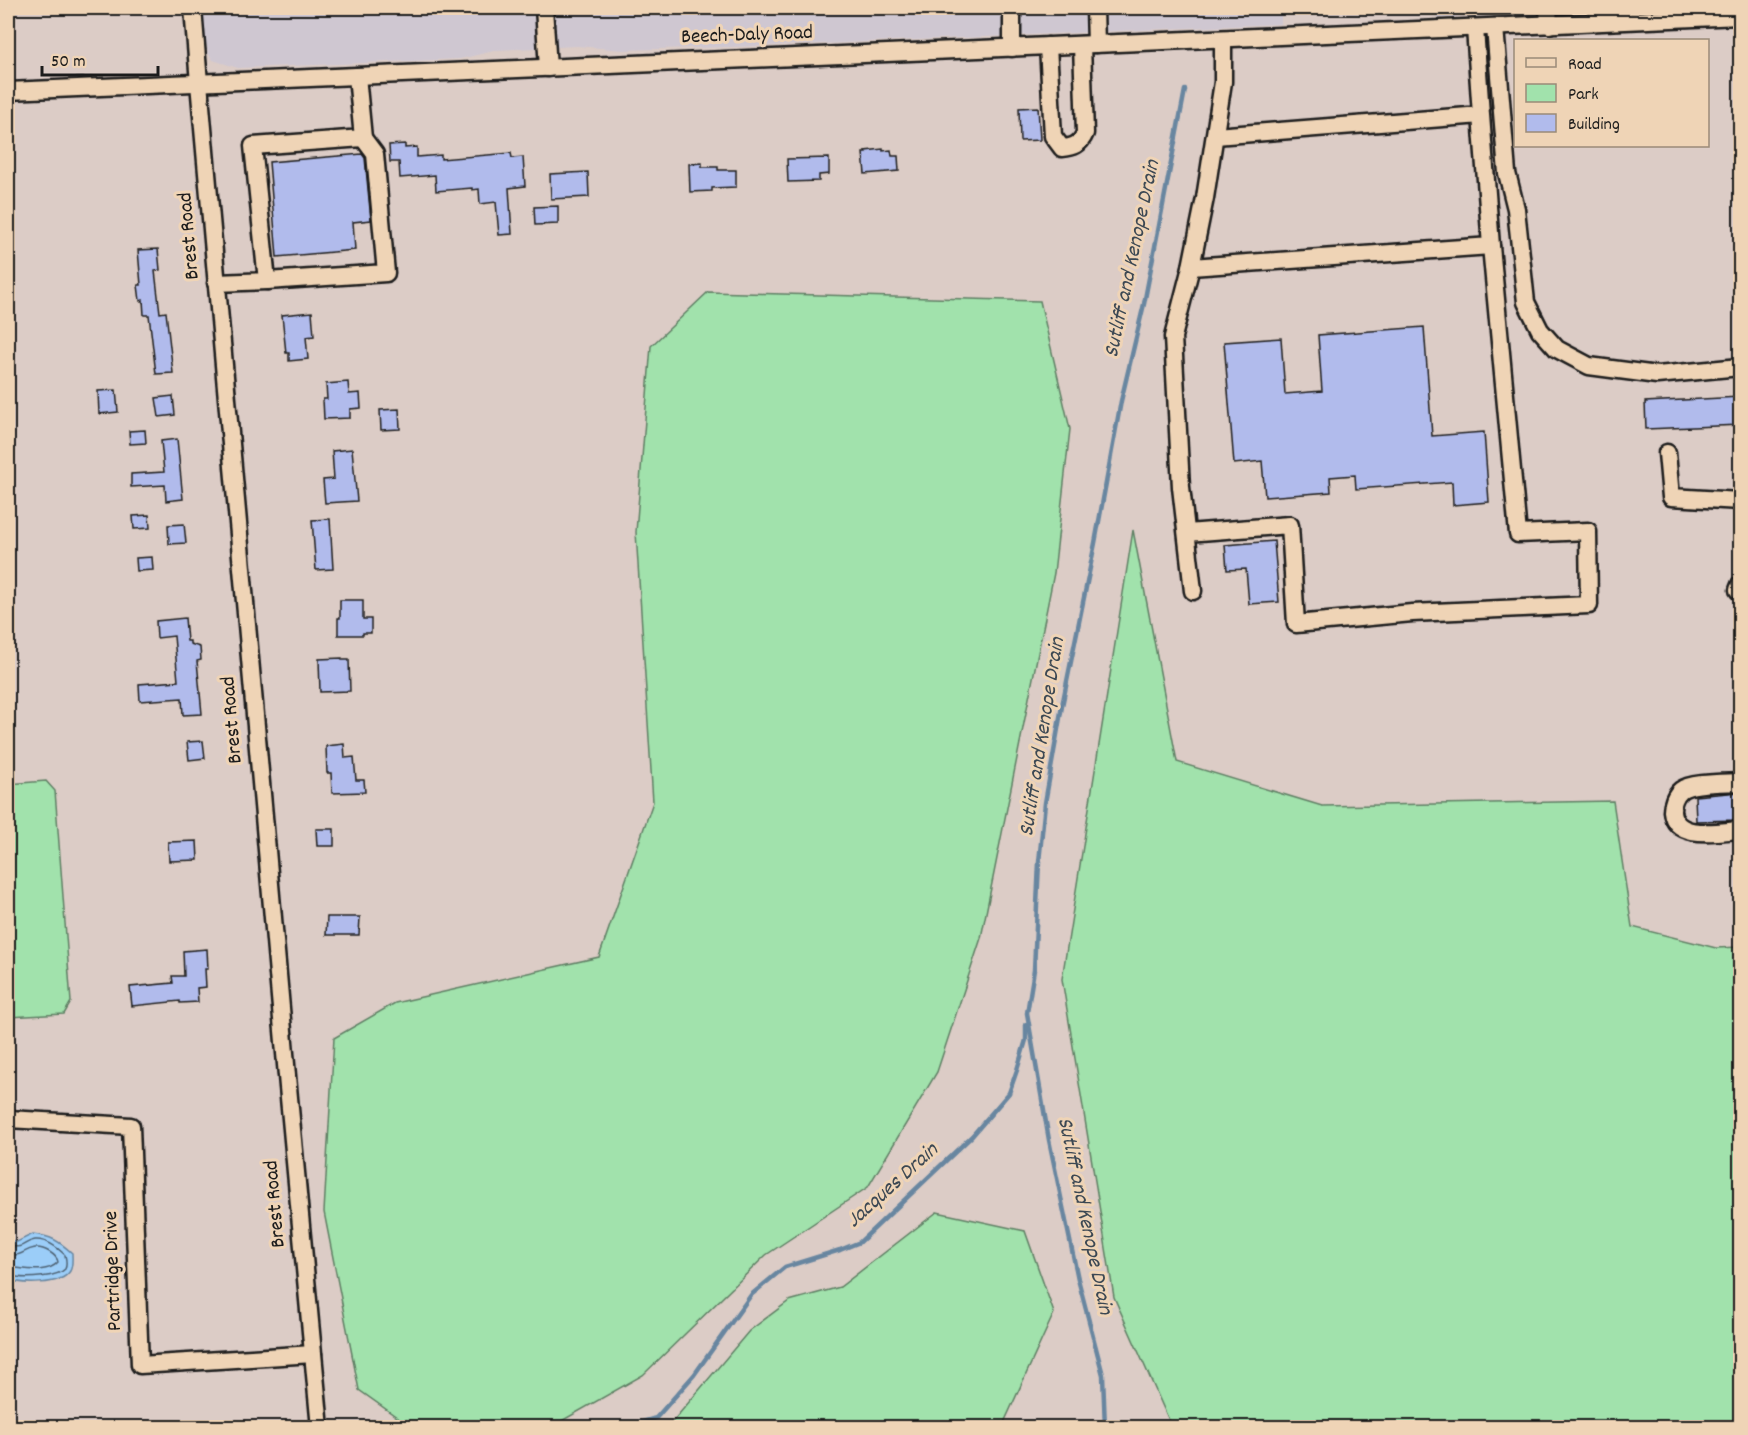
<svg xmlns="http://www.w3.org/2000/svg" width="1748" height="1435" viewBox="0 0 1748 1435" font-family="Dekko,sans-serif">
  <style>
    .built { fill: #cfc7d1 }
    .green { fill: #a1e2ac; stroke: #5e7f64; stroke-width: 1.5 }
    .water { fill: #9bcdf8; stroke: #6886a0; stroke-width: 1.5 }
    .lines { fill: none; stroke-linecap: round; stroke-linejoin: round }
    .shore { stroke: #4f6374; stroke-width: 1.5 }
    .stream { stroke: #6886a0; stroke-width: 4.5 }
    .building { fill: #b1bbec; stroke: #1c1c1c; stroke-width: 1.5 }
    .minor-casing { stroke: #1c1c1c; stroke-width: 21 }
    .minor { stroke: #efd4b6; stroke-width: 16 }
    .labels { text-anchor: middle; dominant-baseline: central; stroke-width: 6; stroke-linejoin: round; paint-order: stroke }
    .street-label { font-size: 21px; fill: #1c1c1c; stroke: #efd4b6 }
    .water-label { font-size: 22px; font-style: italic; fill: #3c4853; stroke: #efd4b6 }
  </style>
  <rect width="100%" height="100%" fill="#dcccc6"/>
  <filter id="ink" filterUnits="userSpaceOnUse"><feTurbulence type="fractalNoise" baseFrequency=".0167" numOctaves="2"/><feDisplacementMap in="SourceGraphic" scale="12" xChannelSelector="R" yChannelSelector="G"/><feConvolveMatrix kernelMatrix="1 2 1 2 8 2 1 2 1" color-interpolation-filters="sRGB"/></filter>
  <g filter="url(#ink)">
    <g class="built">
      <path d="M202,8H1281V24L799,45L623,50L577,46L498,50L460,59L238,68L213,60L208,53L204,35Z"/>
      <path d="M1436,8H1554L1466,11L1456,17L1437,18Z"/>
    </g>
    <g class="green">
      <path d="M708,292L1040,301L1070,429L1054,573L981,938L937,1072L868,1187L766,1255L643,1375L551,1427H411L359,1390L324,1212L334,1038L395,1003L599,957L653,802L636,532L651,346Z"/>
      <path d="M1133,530L1177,762L1322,806L1613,801L1632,927L1716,948L1740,947V1427H1172L1114,1297L1062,979Z"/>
      <path d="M46,781L55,791L71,1002L64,1014L8,1017V784Z"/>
      <path d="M937,1212L1025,1231L1054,1313L1002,1427H668L749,1331L789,1301L840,1287Z"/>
    </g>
    <path class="water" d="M33,1234C51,1236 59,1241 72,1253C72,1259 73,1266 70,1271C61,1286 21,1285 8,1279V1242L10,1240L17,1242Z"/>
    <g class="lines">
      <g class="shore">
        <path d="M8,1246C26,1249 22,1242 35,1240C46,1239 58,1248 65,1255C66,1259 67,1265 65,1269C58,1277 27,1279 17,1277C14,1276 11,1275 8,1274"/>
        <path d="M8,1254C24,1257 22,1250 35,1248C44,1247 57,1255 58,1262C47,1275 23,1268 8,1267"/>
      </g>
      <g class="stream">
        <path d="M623,1428L656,1418L694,1375L751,1295L785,1267L840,1250L860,1242L972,1136L1009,1093L1017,1070L1026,1040V1025"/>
        <path d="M1105,1428L1103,1375L1078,1279L1049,1140L1027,1013L1034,970L1039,862L1045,803L1062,706L1095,543L1121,401L1144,304L1185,90"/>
      </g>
    </g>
    <g class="building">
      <path d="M1038,107L1040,140L1020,141L1019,108Z"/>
      <path d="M405,144V148L417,147V157L441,155V159L511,153L512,158L523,157L525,186L509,188L512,234L499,235L496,202L480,204L479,189L472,190V188L436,191L435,175L400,178L399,162H390L389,145Z"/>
      <path d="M883,149V151L891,150L892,156H898L899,171L865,174L863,153H866L865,151Z"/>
      <path d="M362,154L365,158L371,220L353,222L355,250L277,257L269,162Z"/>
      <path d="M829,158V174L819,175V181L788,182L787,159Z"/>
      <path d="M702,163V167H718V170H736V187L712,188V191L690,192L689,164Z"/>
      <path d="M588,172L589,197L551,199L550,174Z"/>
      <path d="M558,206V224L535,225L534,207Z"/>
      <path d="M158,249L160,270L155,271L160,313L166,312L173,373L156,374L149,315H144L143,300L140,301L138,285H141L138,250Z"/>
      <path d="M312,312L314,336L306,337L308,359L289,361V353H286L282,315Z"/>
      <path d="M1424,327L1432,436L1484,432L1489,502L1453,505L1452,482L1356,489L1355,475L1330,477L1331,492L1265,497L1262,461L1234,464L1224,342L1281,338L1285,394L1322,391L1318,335Z"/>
      <path d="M348,382L349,394L360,393L361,408L350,409V418L324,419L323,399H327L326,384Z"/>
      <path d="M116,390L118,412L99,414L98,391Z"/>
      <path d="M173,396L175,415L159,417L156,398Z"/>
      <path d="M1740,397V425L1646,429L1645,402Z"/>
      <path d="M399,409L400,429L381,430L380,410Z"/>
      <path d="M145,430L146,443L130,444L129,431Z"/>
      <path d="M177,439L183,499L166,501L165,485L131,487V474L164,472L161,441Z"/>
      <path d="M352,449L357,501L325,503L323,480L334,479L332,451Z"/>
      <path d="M149,515L150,528L134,529L133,516Z"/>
      <path d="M330,519L333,569L316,570L312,520Z"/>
      <path d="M184,524L186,543L169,544L168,525Z"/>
      <path d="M1274,541L1279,602L1249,604L1246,569L1227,570L1225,545Z"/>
      <path d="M152,557L153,570L137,571L136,558Z"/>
      <path d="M340,600H363V619H371V633H363V635H338V618H340Z"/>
      <path d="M185,618L187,641H190V644L200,647L201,660L197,661L202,714L183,715L182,698L140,701L139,684L178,681L174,636L157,638L156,621Z"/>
      <path d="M342,658V660H349L350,691L320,692L319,659Z"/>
      <path d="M203,741L205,758L189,760L187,742Z"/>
      <path d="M344,744L345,758L354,757L356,780H364L365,792L332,793L331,773H327L326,746Z"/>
      <path d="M1740,792V820L1696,821L1695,796Z"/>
      <path d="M316,829H334V846H317Z"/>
      <path d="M197,841L198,860L169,861L168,842Z"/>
      <path d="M327,917H360L359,935H326Z"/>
      <path d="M207,949L208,969H205L206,987L197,988L198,1002L180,1003V1001L132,1006L130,987L173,983L172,976H184L183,951Z"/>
    </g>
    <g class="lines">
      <g class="minor-casing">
        <g id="minor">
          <path d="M193,8L199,83L288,1087L320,1428"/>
          <path d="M544,8L548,68"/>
          <path d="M1012,8V48"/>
          <path d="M1095,8L1096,44"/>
          <path d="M1548,8L1549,25"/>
          <path d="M1495,27L1507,173L1516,209L1526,302L1540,330L1557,349L1589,366L1657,375L1740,367"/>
          <path d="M1048,46L1053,136L1062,148C1073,147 1080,145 1085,133L1082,45"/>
          <path d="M8,91L1740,16"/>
          <path d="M1215,136L1481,115L1475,28"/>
          <path d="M1191,267L1491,246L1481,115"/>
          <path d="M267,281L386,273L375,154L363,138"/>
          <path d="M216,283L267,281L253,146L363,138L357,76"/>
          <path d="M1667,453L1671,497L1740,501"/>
          <path d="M1187,533L1290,525L1296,624L1412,613L1589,605L1588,531L1518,534L1491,246"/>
          <path d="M1738,590L1740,585"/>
          <path d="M1193,591L1181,487L1173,337L1191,267L1205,198L1223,82V39"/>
          <path d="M1740,782C1726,783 1691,782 1681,790C1675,795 1672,804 1672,811C1675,841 1720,831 1740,830"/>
          <path d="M8,1119L131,1126L140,1365L313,1354"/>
        </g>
      </g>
      <use href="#minor" class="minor"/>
    </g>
  </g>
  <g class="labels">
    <g class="street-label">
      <text transform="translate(747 36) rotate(-2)">Beech-Daly Road</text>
      <text transform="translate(190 236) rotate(-95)">Brest Road</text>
      <text transform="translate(233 720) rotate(-95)">Brest Road</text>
      <text transform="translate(276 1204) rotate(-95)">Brest Road</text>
      <text transform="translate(114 1271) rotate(-92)">Partridge Drive</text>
    </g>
    <g class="water-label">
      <text transform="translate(1133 259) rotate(-78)">Sutliff and Kenope Drain</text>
      <text transform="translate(1043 737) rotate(-81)">Sutliff and Kenope Drain</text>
      <text transform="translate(893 1186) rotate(-42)">Jacques Drain</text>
      <text transform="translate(1084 1216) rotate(78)">Sutliff and Kenope Drain</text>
    </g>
  </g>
  <rect width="1748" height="1435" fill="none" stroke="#efd4b6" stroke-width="30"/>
  <rect x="15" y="15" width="1718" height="1405" fill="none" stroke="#1c1c1c" stroke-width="2" filter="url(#ink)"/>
  <rect x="1514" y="39" width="195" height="108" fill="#efd4b6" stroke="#9b8a78" stroke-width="1.5"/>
  <rect x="1526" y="58" width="30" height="9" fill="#efd4b6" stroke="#9b8a78" stroke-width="1.5"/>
  <text x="1568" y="69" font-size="18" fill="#1c1c1c">Road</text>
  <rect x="1526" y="84" width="30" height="18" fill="#a1e2ac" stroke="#9b8a78" stroke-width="1.5"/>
  <text x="1568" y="99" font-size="18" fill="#1c1c1c">Park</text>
  <rect x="1526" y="114" width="30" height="18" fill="#b1bbec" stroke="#9b8a78" stroke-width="1.5"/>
  <text x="1568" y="129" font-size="18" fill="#1c1c1c">Building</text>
  <path d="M42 66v9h116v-9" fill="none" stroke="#1c1c1c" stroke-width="3"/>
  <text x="51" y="66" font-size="18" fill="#1c1c1c" stroke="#efd4b6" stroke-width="4.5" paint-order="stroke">50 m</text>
</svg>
